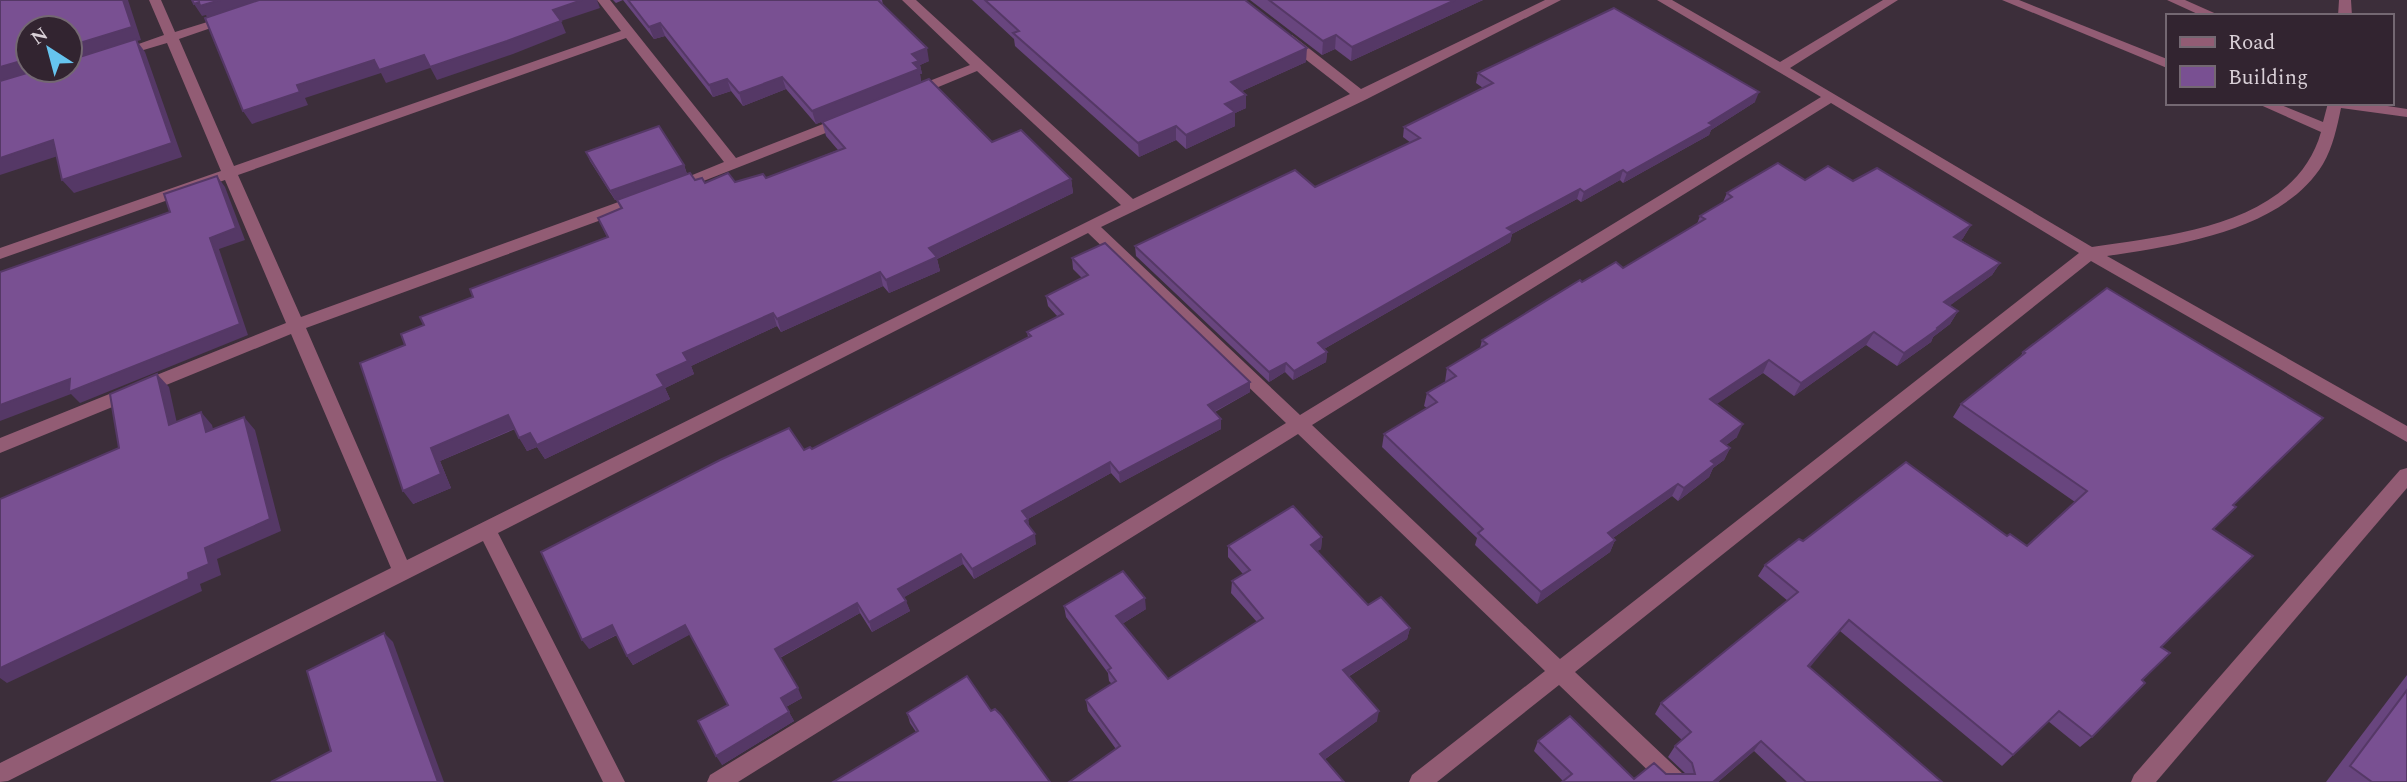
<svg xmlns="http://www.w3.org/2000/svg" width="2407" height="782" viewBox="0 0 2407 782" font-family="Spectral,serif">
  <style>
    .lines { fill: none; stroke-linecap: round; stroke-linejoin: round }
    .minor { fill: #925c74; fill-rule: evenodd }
    .wall { fill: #68457e }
    .shaded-wall { fill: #553866 }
    .building { fill: #795092; stroke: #553866; stroke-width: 2 }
  </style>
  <rect width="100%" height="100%" fill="#3c2e3a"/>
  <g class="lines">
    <g class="minor">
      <path d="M149,0H161L175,32L230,15L237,19L179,39L234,166L621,31L597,0H610L736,158L841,117L846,116L853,120L851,123L678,191H668L665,188L668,185L724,162L626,38L238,175L301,317L635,196L640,195L648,200L645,204L306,328L407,560L1121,205L977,71L919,95H909V89L970,65L902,0H916L1133,199L1350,94L1282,41V35H1292L1361,89L1545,0H1561L1367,99L1101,227L1300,415L1821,97L1657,0H1672L1780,62L1883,0H1898L1790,68L2092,247C2172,235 2295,225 2321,132L2256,103H2276L2323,122L2328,103H2368L2407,109V117L2341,108C2337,127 2333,147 2323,164C2282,231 2178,245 2107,256L2407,426V442L2091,261L1575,672L1684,775L1687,782H1660L1559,685L1437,782H1409L1412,775L1545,671L1298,434L738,782H707L710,775L1286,423L1088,233L498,533L625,782H603L483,541L8,781L0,782V763L391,568L291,334L0,453V438L286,323L225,180L0,259V248L221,171L167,43L120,57L113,53L164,35ZM1831,103L2079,253L1560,659L1312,425Z"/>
      <path d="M2002,0H2019L2167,59V68Z"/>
      <path d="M2167,0H2185L2221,16H2202Z"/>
      <path d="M2339,0H2351L2352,16H2338Z"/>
      <path d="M2407,468V488L2156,782H2131L2134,775L2400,470Z"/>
    </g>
  </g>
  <g class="wall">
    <path d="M613,0H882L883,5L929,61L920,65L922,74H920L921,82L816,124L786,89L743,106L731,91L713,97L665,36L654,39L623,0L616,3Z"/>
    <path d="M972,0H1245L1306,62L1242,91L1246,95V108L1235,113V126L1186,149L1176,140L1139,157L1015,46L1014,39Z"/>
    <path d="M1250,0H1483L1351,61L1335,49L1322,55Z"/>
    <path d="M1478,73L1755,102L1711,130L1709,135L1623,183L1620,180L1581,202L1577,199L1512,234L1510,242L1324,349L1327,352L1326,362L1293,380L1285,372L1269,382L1136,256L1135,246L1315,187L1411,143L1403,137L1404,127L1483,88L1476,83Z"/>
    <path d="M822,122L992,142L1071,179L1073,193L937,259L940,271L889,293L883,286L781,332L777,326L691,366L694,374L665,388L670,399L545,459L537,447L527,451L515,429L440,461L451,488L413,504L405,345L424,325L607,237L598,218L620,208L617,200L695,180L705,183L735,182L766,178L838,150L826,136Z"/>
    <path d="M586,152L684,165L687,174L615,200L590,161Z"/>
    <path d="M1805,180L1853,181L1971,225L1963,238L1961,240L2000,263L1992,275L1950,305L1958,311L1950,324L1933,337L1931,342L1897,366L1866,345L1794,396L1763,373L1716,404L1737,437L1726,445L1730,448L1724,460L1713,468L1709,477L1678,501L1672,496L1613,538L1615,540L1610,552L1537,604L1475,545L1477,538L1382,447L1384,434L1427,408L1424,406L1427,393L1445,382L1447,368L1480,348L1482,340L1582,282L1623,268L1697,224L1700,216L1723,202L1727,193Z"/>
    <path d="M1072,258L1250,382V392L1215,412L1221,429L1120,483L1111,473L1028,519L1029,527L1036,544L974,579L963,564L904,597L910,611L872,632L860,613L780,658L802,698L786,707L794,721L722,765L728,705L690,634L633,665L627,656L617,635L589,649L804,450L812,449L1028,337L1027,332L1058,317L1048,306L1046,296L1082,278L1073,269Z"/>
    <path d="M2023,352L2233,505L2213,530L2161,647L2142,680L2092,737L2080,747L2048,721L2002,766L1840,631L1809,667L1942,782H1787L1754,751L1718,782H1562L1563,781L1534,751L1538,741L1634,779L1666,774H1686L1668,757L1675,746L1682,740L1655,714L1661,703L1788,601L1758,576L1765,565L1803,541L2007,536L2027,546L2075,502L1953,417L1961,404L2019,359Z"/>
    <path d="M1322,537L1321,549L1317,551L1368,605L1410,628L1407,639L1348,677L1377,721L1324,760L1116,749L1088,711L1086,700L1112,684L1109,681L1108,673L1066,617L1064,606L1146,609L1122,624L1168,679L1257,622L1231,593L1232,581L1243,574L1228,557V546Z"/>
    <path d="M2407,675V782H2326Z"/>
    <path d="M991,711L916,732L910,723L907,713Z"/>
  </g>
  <g class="shaded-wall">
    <path d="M123,0H128L141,40L137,41L145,52L182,157L74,193L62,180L70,62V46Z"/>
    <path d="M220,0H268L208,19L206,15L202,16L194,4Z"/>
    <path d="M582,0H597L600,8L561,21L566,33L513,54L437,80L430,67L553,10Z"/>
    <path d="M1455,0H1483L1351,61L1352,47Z"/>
    <path d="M660,23L665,36L654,39L649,27Z"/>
    <path d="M1336,35L1335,49L1322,55L1323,41Z"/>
    <path d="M927,48L929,61L920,65L922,74H920L921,82L816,124L812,111L912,54Z"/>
    <path d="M1307,48L1306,62L1231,96V82Z"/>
    <path d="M424,55L430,68L386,83L381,73L305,98L308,105L252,124L243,111L297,85L374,60Z"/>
    <path d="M28,59V70H45L0,83V67Z"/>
    <path d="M782,77L786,89L743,106L739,93Z"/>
    <path d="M727,79L731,91L713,97L709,85Z"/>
    <path d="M1759,92L1755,102L1711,130L1709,135L1623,183L1627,173Z"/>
    <path d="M1246,95V108L1235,113V126L1186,149V135L1225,104Z"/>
    <path d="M1176,126V140L1139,157L1138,143Z"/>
    <path d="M53,140L64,154L0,175V158Z"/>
    <path d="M684,165L687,174L615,200L610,191Z"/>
    <path d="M1623,170L1620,180L1581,202L1584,192Z"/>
    <path d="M217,176L225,187L245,240L219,249L248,335L80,403L71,394L0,421V405L70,379L210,238Z"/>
    <path d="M1071,179L1073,193L937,259L940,271L889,293L886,280L929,248Z"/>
    <path d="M1580,189L1577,199L1512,234L1510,242L1317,353L1318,343L1507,228Z"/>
    <path d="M1971,225L1963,238L1947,250L1954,237Z"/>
    <path d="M2000,263L1992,275L1937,315L1944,302Z"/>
    <path d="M880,272L883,286L781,332L777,319Z"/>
    <path d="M1958,311L1950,324L1933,337L1931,342L1897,366L1904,353Z"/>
    <path d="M773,313L777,326L691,366L694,374L665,388L670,399L545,459L537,447L527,451L519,438L657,375L683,353Z"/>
    <path d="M1874,332L1866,345L1794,396L1801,383Z"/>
    <path d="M1327,352L1326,362L1293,380L1294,371Z"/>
    <path d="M1769,360L1763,373L1705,412L1710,399Z"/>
    <path d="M1286,363L1285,372L1269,382V372Z"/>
    <path d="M157,374L169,387L180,437L169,425Z"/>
    <path d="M1250,382V392L1208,415V405Z"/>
    <path d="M201,412L212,425L217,445L206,432Z"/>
    <path d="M508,415L516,428L440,461L451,488L413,504L403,491L431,448Z"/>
    <path d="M244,417L255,430L281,531L217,559L221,575L200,584L202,591L7,683L0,678V668L205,548Z"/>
    <path d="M1221,419V429L1120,483L1119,473Z"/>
    <path d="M1743,424L1737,437L1715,453L1721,441Z"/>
    <path d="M1730,448L1724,460L1713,468L1709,477L1678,501L1684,488L1711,461Z"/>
    <path d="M1110,462L1111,473L1028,519L1030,529L1026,531L1022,511Z"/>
    <path d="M1678,484L1672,496L1603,545L1608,533Z"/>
    <path d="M1035,534L1036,544L974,579L972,569Z"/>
    <path d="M1322,537L1321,549L1309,556L1311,545Z"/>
    <path d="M1615,540L1610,552L1537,604L1541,592Z"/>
    <path d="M961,554L963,564L901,599L898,589Z"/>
    <path d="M1145,598L1146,609L1117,627L1116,616Z"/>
    <path d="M906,601L910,611L872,632L869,622Z"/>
    <path d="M857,603L860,613L779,658L775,649Z"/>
    <path d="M1849,620L1840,631L1801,678L1808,666Z"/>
    <path d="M612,625L618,634L589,649L582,640Z"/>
    <path d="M685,625L691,634L633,665L627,656Z"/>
    <path d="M1410,628L1407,639L1341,681L1343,670Z"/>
    <path d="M384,633L393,642L444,782H438Z"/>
    <path d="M798,688L802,698L786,707L781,698Z"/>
    <path d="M1379,711L1377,721L1318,764L1320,754Z"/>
    <path d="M789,712L794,721L722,765L716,756Z"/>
    <path d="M1761,741L1754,751L1718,782H1713Z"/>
  </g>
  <g class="building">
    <path d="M0,0H123L132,27L70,46V28H28V59L0,67Z"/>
    <path d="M192,0H220L200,6L199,2L194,4Z"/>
    <path d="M259,0H582L553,10L561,21L507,41L430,67L424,55L379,70L374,60L297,85L300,92L243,111L205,18Z"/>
    <path d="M628,0H878L927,48L912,54L919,61L913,63L919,69L812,111L782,77L739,93L727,79L709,85L660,23L649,27Z"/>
    <path d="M985,0H1245L1307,48L1231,82L1246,95L1225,104L1235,112L1186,135L1176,126L1138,143L1013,33L1019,31Z"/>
    <path d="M1269,0H1455L1352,47L1336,35L1323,41Z"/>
    <path d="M1614,8L1759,92L1709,123L1713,125L1627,173L1623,170L1584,192L1580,189L1507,228L1513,232L1318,343L1327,352L1294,371L1286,363L1269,372L1135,246L1295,170L1315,187L1420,138L1404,127L1493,83L1478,73Z"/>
    <path d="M136,39L172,143L62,180L53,140L0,158V81L37,70H70V60Z"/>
    <path d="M929,79L992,142L1021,130L1071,179L929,248L937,257L886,280L880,272L777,319L773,313L683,353L688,361L657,375L664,386L537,445L530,433L519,438L508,415L431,448L441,474L403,491L360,363L405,345L401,334L424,325L420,317L473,297L470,289L608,237L598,218L622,208L617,200L690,173L695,180L702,178L705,183L728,173L735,182L763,174L766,178L845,148L822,122Z"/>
    <path d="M659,126L684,165L610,191L586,152Z"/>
    <path d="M1778,163L1805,180L1828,166L1853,181L1877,168L1971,225L1954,237L2000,263L1944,302L1958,311L1937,328L1938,329L1904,353L1874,332L1801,383L1769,360L1710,399L1743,424L1721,441L1730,448L1711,461L1715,464L1684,488L1678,484L1608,533L1615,540L1541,592L1478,533L1483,529L1384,434L1437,402L1427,393L1456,376L1447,368L1487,344L1482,340L1580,280L1582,282L1616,262L1623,268L1705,219L1700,216L1732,197L1727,193Z"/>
    <path d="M217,176L236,228L210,238L240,324L69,392L70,379L0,405V272L170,212L164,194Z"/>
    <path d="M1105,243L1250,382L1208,405L1221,419L1119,473L1110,462L1022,511L1028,519L1025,521L1035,534L972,569L961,554L898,589L906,601L869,622L857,603L775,649L798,688L781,698L789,712L716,756L698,721L728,705L685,625L627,656L612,625L582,640L541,552L720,460L789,428L804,450L810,447L812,449L1031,336L1027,332L1063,314L1046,296L1088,275L1072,258Z"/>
    <path d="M2107,288L2323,418L2233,505L2236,507L2213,529L2253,556L2161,647L2170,653L2142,680L2145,683L2092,737L2059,711L2013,755L1849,620L1808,666L1942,782H1806L1761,741L1713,782H1562L1572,774L1538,741L1570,716L1634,779L1654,763L1666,774H1695L1692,763L1675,746L1691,732L1661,703L1798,592L1765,565L1799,539L1803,541L1906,462L2007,536L2010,534L2027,546L2087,491L1961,404L2025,353L2023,352Z"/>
    <path d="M157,374L169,425L201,412L206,432L244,417L270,519L205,548L209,564L188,573L189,579L0,668V499L119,448L110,394Z"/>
    <path d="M1293,506L1322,537L1311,545L1368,605L1381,597L1410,628L1343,670L1379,711L1320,754L1344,782H1069L1120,746L1086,700L1116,681L1108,670L1111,668L1064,606L1123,571L1145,598L1116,616L1168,679L1263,618L1232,581L1250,570L1228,546Z"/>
    <path d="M384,633L438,782H271L331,751L307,671Z"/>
    <path d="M967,676L991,711L995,709L1001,715L1050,782H833L918,731L907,713Z"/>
    <path d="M2407,690V782H2372L2350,766Z"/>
  </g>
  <rect x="2166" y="14" width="228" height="91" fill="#322430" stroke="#746872" stroke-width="2"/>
  <rect x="2180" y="37" width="35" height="10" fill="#925c74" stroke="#746872" stroke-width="2"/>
  <text x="2228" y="49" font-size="21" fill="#d8cfd6">Road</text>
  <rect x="2180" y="66" width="35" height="21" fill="#795092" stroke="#746872" stroke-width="2"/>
  <text x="2228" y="84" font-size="21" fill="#d8cfd6">Building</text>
  <g transform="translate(49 49) rotate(324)"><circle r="33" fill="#322430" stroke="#746872" stroke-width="2"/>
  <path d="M0-5L12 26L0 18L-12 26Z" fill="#66c4ef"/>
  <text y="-10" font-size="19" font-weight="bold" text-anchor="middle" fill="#d8cfd6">N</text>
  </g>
</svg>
